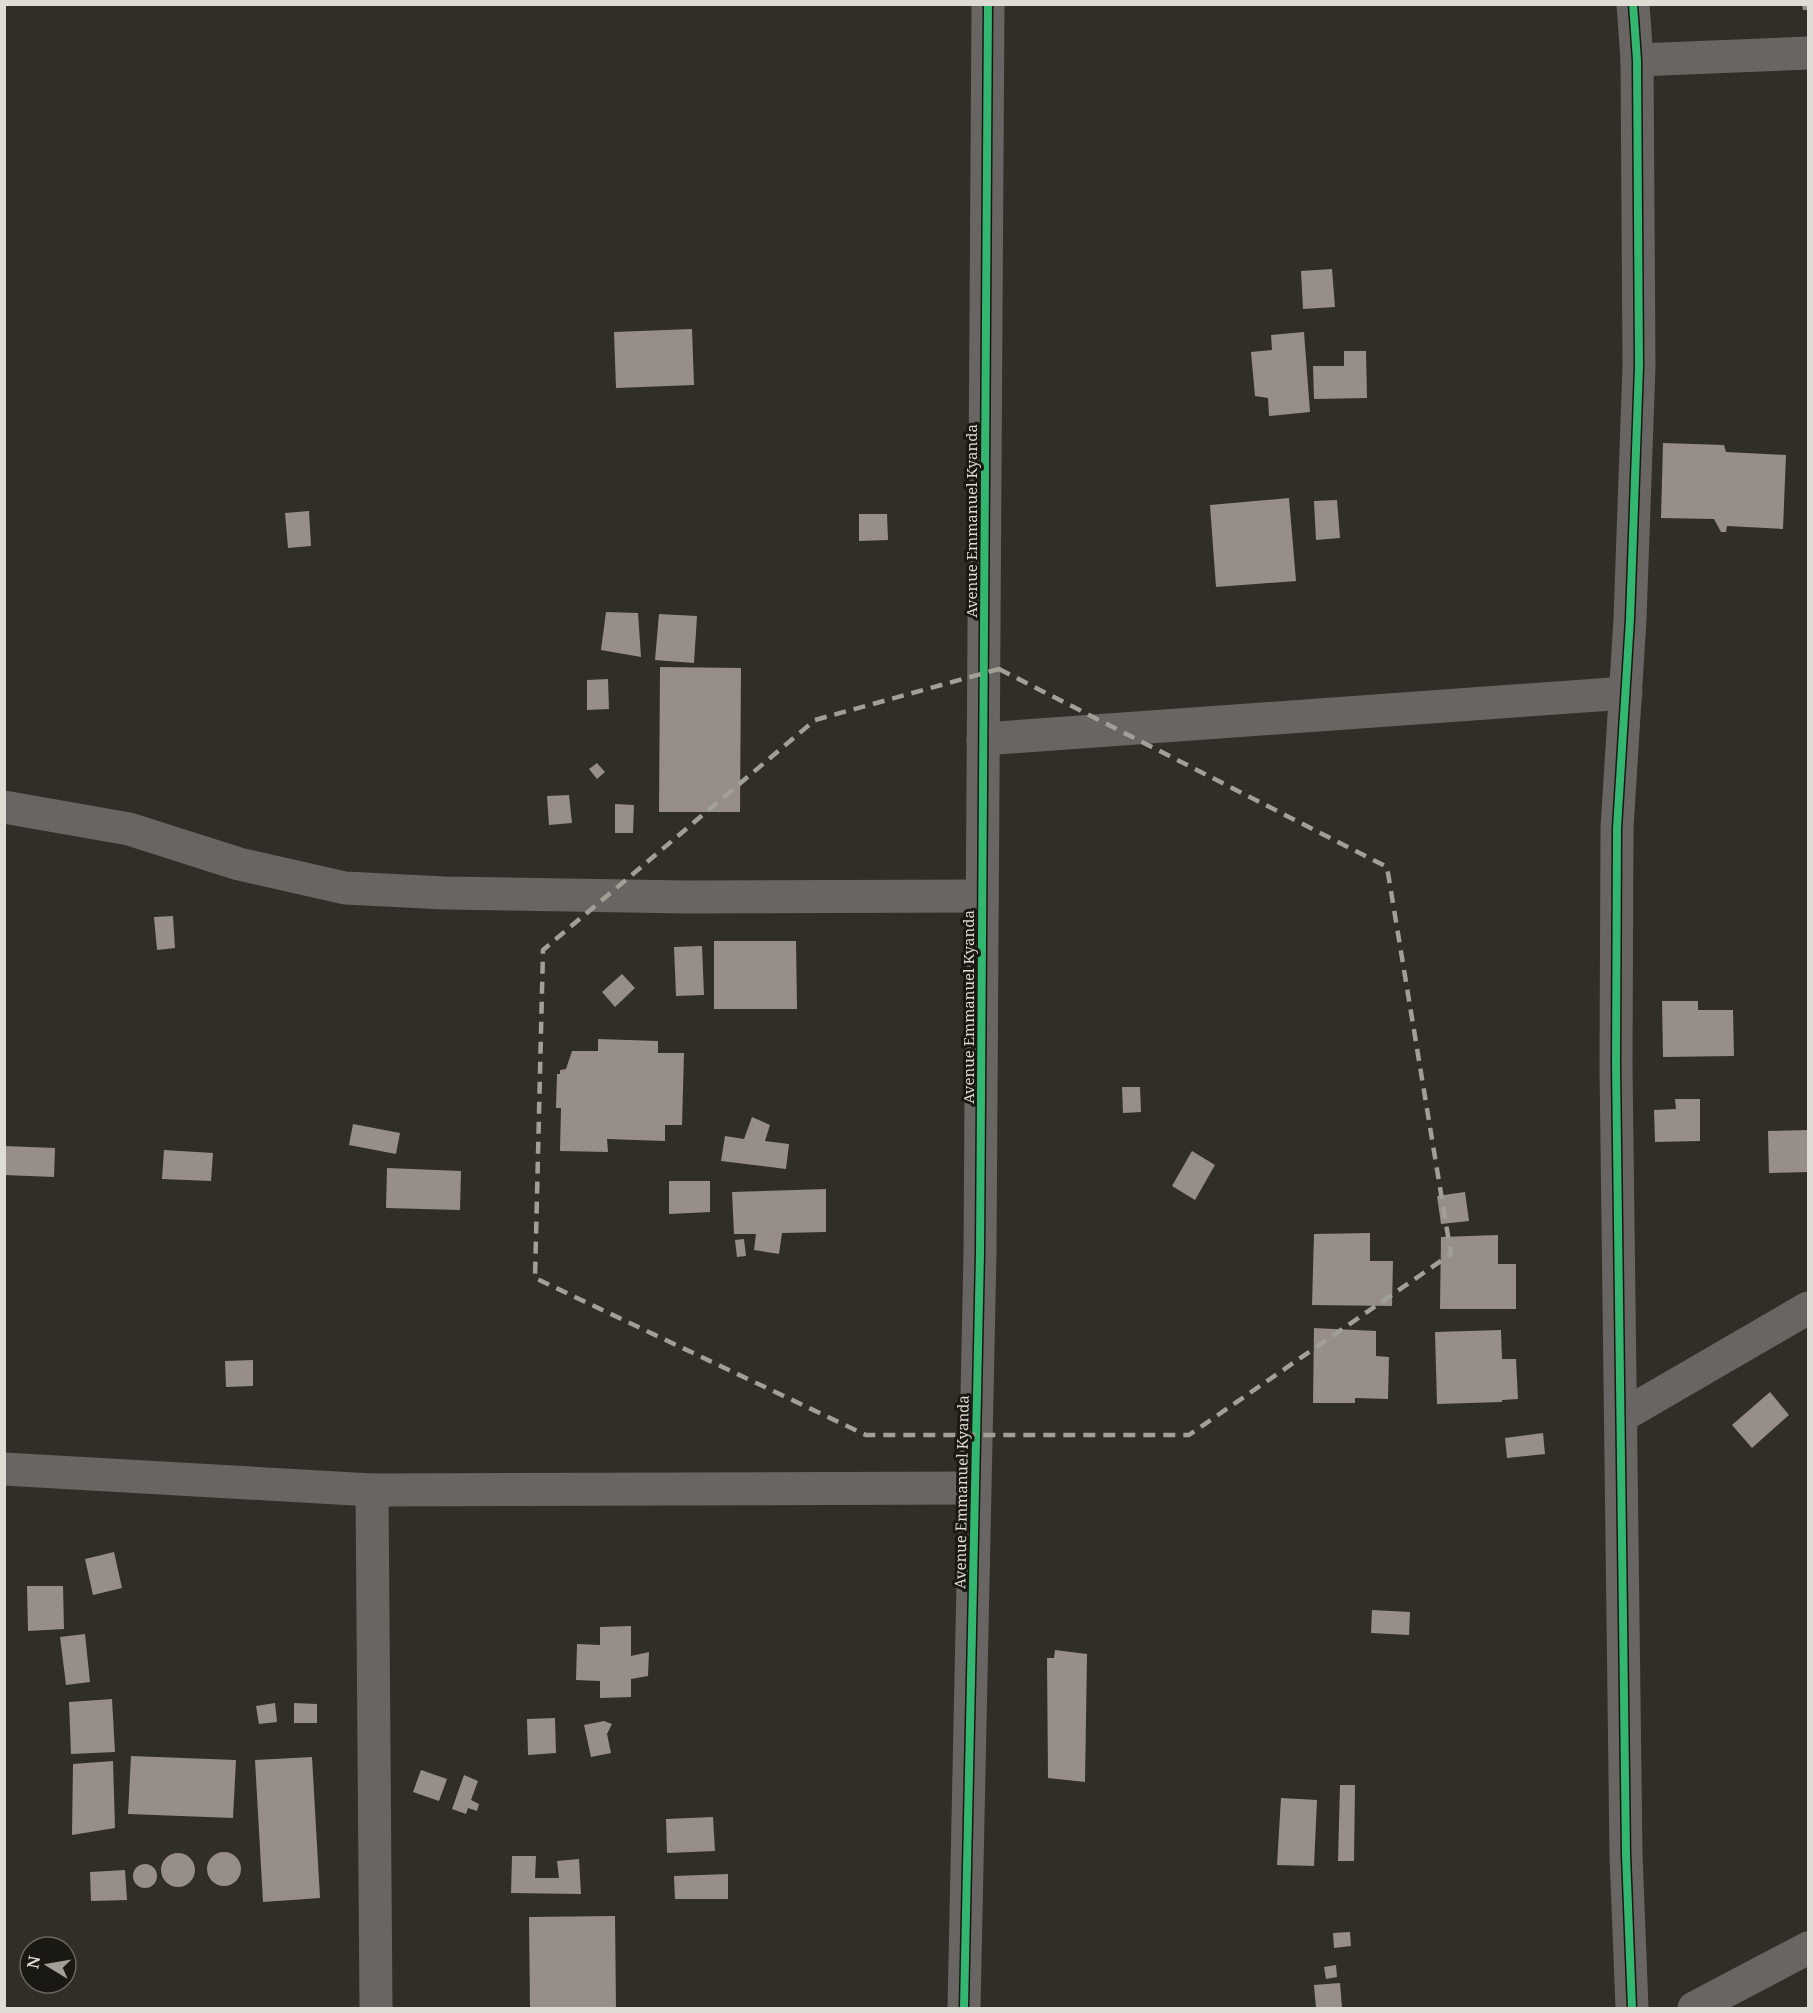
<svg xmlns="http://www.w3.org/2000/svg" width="1813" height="2013" viewBox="0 0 1813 2013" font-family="'Noto Serif',serif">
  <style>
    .building { fill: #968e87 }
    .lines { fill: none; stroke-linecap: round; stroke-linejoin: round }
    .street { stroke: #686563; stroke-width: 33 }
    .cycleway-casing { stroke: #1a1812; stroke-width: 11 }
    .cycleway { stroke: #33b770; stroke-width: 8 }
    .marked { fill: none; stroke: #a29f97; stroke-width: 4.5; stroke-dasharray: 12 8; stroke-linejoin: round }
    .labels { text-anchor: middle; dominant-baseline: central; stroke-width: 6; stroke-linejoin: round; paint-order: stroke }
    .street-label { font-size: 15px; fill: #dfdcd4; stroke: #1a1812 }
  </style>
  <rect width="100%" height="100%" fill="#312e27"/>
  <g class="building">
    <path d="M1802,4H1808V10H1803Z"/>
    <path d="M1332,269L1335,307L1303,309L1301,271Z"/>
    <path d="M692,329L694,385L616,388L614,332Z"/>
    <path d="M1304,332L1310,412L1269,416L1268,398L1255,396L1251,352L1272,350L1271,335Z"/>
    <path d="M1344,351H1366L1367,398L1314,399L1313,366H1344Z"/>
    <path d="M1663,443L1724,445L1726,452L1786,455L1783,529L1727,526L1726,532H1721L1714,519L1661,518Z"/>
    <path d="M1289,498L1296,581L1216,587L1210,505Z"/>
    <path d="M1337,500L1340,538L1316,540L1314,501Z"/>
    <path d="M309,511L311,546L288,548L285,513Z"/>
    <path d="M859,514H887L888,540L859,541Z"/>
    <path d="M606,612L638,613L641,657L601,650Z"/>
    <path d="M659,614L697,616L694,663L655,660Z"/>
    <path d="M660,667L741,668L740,812H659Z"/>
    <path d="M608,679L609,709L587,710V680Z"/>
    <path d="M597,763L605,772L597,779L589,769Z"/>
    <path d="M569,795L572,823L549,825L547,796Z"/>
    <path d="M615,804L634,805L633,833H615Z"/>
    <path d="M173,916L175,948L157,950L154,917Z"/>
    <path d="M714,941H796L797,1009H714Z"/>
    <path d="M702,946L704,995L676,996L674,947Z"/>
    <path d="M622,974L635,988L615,1007L602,992Z"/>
    <path d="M1662,1001H1698V1010H1733L1734,1056L1663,1057Z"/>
    <path d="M598,1039L658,1041V1053H684L682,1125H665V1141L607,1139L608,1152L560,1151L561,1108H556L557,1074H560V1070L566,1069L572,1051H598Z"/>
    <path d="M1122,1087H1140L1141,1112L1123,1113Z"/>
    <path d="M1675,1099H1700V1141L1655,1142L1654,1110L1676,1109Z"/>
    <path d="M752,1117L770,1125L765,1141L789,1144L786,1169L721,1161L725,1136L744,1139Z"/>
    <path d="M353,1124L400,1133L396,1154L349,1145Z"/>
    <path d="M1808,1130V1172L1769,1173L1768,1131Z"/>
    <path d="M4,1146L55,1148L54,1177L4,1175Z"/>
    <path d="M164,1150L213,1153L211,1181L162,1179Z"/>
    <path d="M1192,1151L1215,1165L1195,1200L1172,1186Z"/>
    <path d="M387,1168L461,1171L460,1210L386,1208Z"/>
    <path d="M669,1181H710V1212L669,1214Z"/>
    <path d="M826,1189V1232L782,1233L779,1254L754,1250L756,1234H734L732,1192Z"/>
    <path d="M1465,1192L1469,1221L1441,1224L1437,1196Z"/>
    <path d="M1370,1233V1261H1393L1392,1306L1312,1305L1314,1234Z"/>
    <path d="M1498,1235V1264H1516V1309H1440L1441,1237Z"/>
    <path d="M744,1239L746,1256L737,1257L735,1240Z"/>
    <path d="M1314,1328L1376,1331V1356L1389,1357L1388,1399L1355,1398V1403H1313Z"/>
    <path d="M1501,1330L1502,1359H1516L1518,1399L1502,1400V1402L1437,1404L1435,1332Z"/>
    <path d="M253,1360V1386L226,1387L225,1361Z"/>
    <path d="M1770,1392L1789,1415L1752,1448L1732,1425Z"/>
    <path d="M1543,1433L1545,1454L1507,1458L1505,1438Z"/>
    <path d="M114,1552L122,1588L93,1595L85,1559Z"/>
    <path d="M27,1586H63L64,1629L28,1631Z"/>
    <path d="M1372,1610L1410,1612L1409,1635L1371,1633Z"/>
    <path d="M631,1626V1656L649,1652L648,1676L631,1679V1697L600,1698V1681L576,1680L577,1644L600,1645V1627Z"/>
    <path d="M85,1634L90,1682L66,1685L60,1637Z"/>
    <path d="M1055,1650L1087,1654L1085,1782L1048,1778L1047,1658H1054Z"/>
    <path d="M112,1699L115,1752L71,1754L69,1702Z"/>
    <path d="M275,1703L277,1722L259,1724L256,1706Z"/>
    <path d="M294,1703L317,1704V1723H294Z"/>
    <path d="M555,1718L556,1753L528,1755L527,1719Z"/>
    <path d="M604,1721L612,1724L607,1734L611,1753L591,1757L584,1725Z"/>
    <path d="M131,1756L236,1760L233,1818L128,1814Z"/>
    <path d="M312,1757L320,1898L263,1902L255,1760Z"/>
    <path d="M113,1761L115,1828L72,1835L73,1764Z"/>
    <path d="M421,1770L447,1779L439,1801L413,1792Z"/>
    <path d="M464,1775L478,1781L471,1800L479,1804L477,1811L468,1808L466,1814L452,1809Z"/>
    <path d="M1340,1785H1355L1354,1861H1338Z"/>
    <path d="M1281,1798L1317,1800L1314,1866L1277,1865Z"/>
    <path d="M713,1817L715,1851L667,1853L666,1819Z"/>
    <circle cx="224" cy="1869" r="17"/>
    <circle cx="178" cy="1870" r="17"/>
    <path d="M512,1856H536L535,1878H559L557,1861L579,1859L581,1894L511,1893Z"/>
    <circle cx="145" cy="1876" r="12"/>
    <path d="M125,1870L127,1900L91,1901L90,1872Z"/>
    <path d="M728,1874V1899H675L674,1876Z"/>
    <path d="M615,1916L616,2008H530L529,1917Z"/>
    <path d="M1350,1932L1351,1946L1334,1948L1333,1933Z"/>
    <path d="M1336,1965L1337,1977L1326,1979L1324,1967Z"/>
    <path d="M1340,1983L1342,2008H1316L1314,1985Z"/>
  </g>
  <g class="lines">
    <g class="street">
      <path d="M1637,60L1808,53"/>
      <path d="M983,739L1626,693"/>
      <path d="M4,807L129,829L239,864L345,888L445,893L686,897L982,896"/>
      <path d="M1622,1416L1808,1308"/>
      <path d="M4,1469L372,1490L974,1488"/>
      <path d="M372,1490L376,2008"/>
      <path d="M964,2008L980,1253L988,4"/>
      <path d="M1632,2008L1626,1855L1616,1065L1617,828L1630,619L1639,366L1637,60L1633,4"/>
      <path d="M1694,2008L1808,1948"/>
    </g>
    <g class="cycleway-casing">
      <g id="cycleway">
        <path d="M964,2008L980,1253L988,4"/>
        <path d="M1632,2008L1626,1855L1616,1065L1617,828L1630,619L1639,366L1637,60L1633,4"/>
      </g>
    </g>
    <use href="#cycleway" class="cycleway"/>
  </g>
  <path class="marked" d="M999,669L1387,867L1451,1254L1189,1435H866L535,1278L543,950L815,720Z"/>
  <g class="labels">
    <g class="street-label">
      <text transform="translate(971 521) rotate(-90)">Avenue Emmanuel Kyanda</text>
      <text transform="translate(968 1007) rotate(-90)">Avenue Emmanuel Kyanda</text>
      <text transform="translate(961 1492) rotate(-89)">Avenue Emmanuel Kyanda</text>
    </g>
  </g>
  <rect width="1813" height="2013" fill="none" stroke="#dfdcd4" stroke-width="12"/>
  <g transform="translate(48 1965) rotate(281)"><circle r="28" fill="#1a1812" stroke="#696660" stroke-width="1.5"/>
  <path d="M0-4.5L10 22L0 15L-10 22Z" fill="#a29f97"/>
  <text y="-9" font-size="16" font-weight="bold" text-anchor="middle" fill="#dfdcd4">N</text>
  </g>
</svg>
